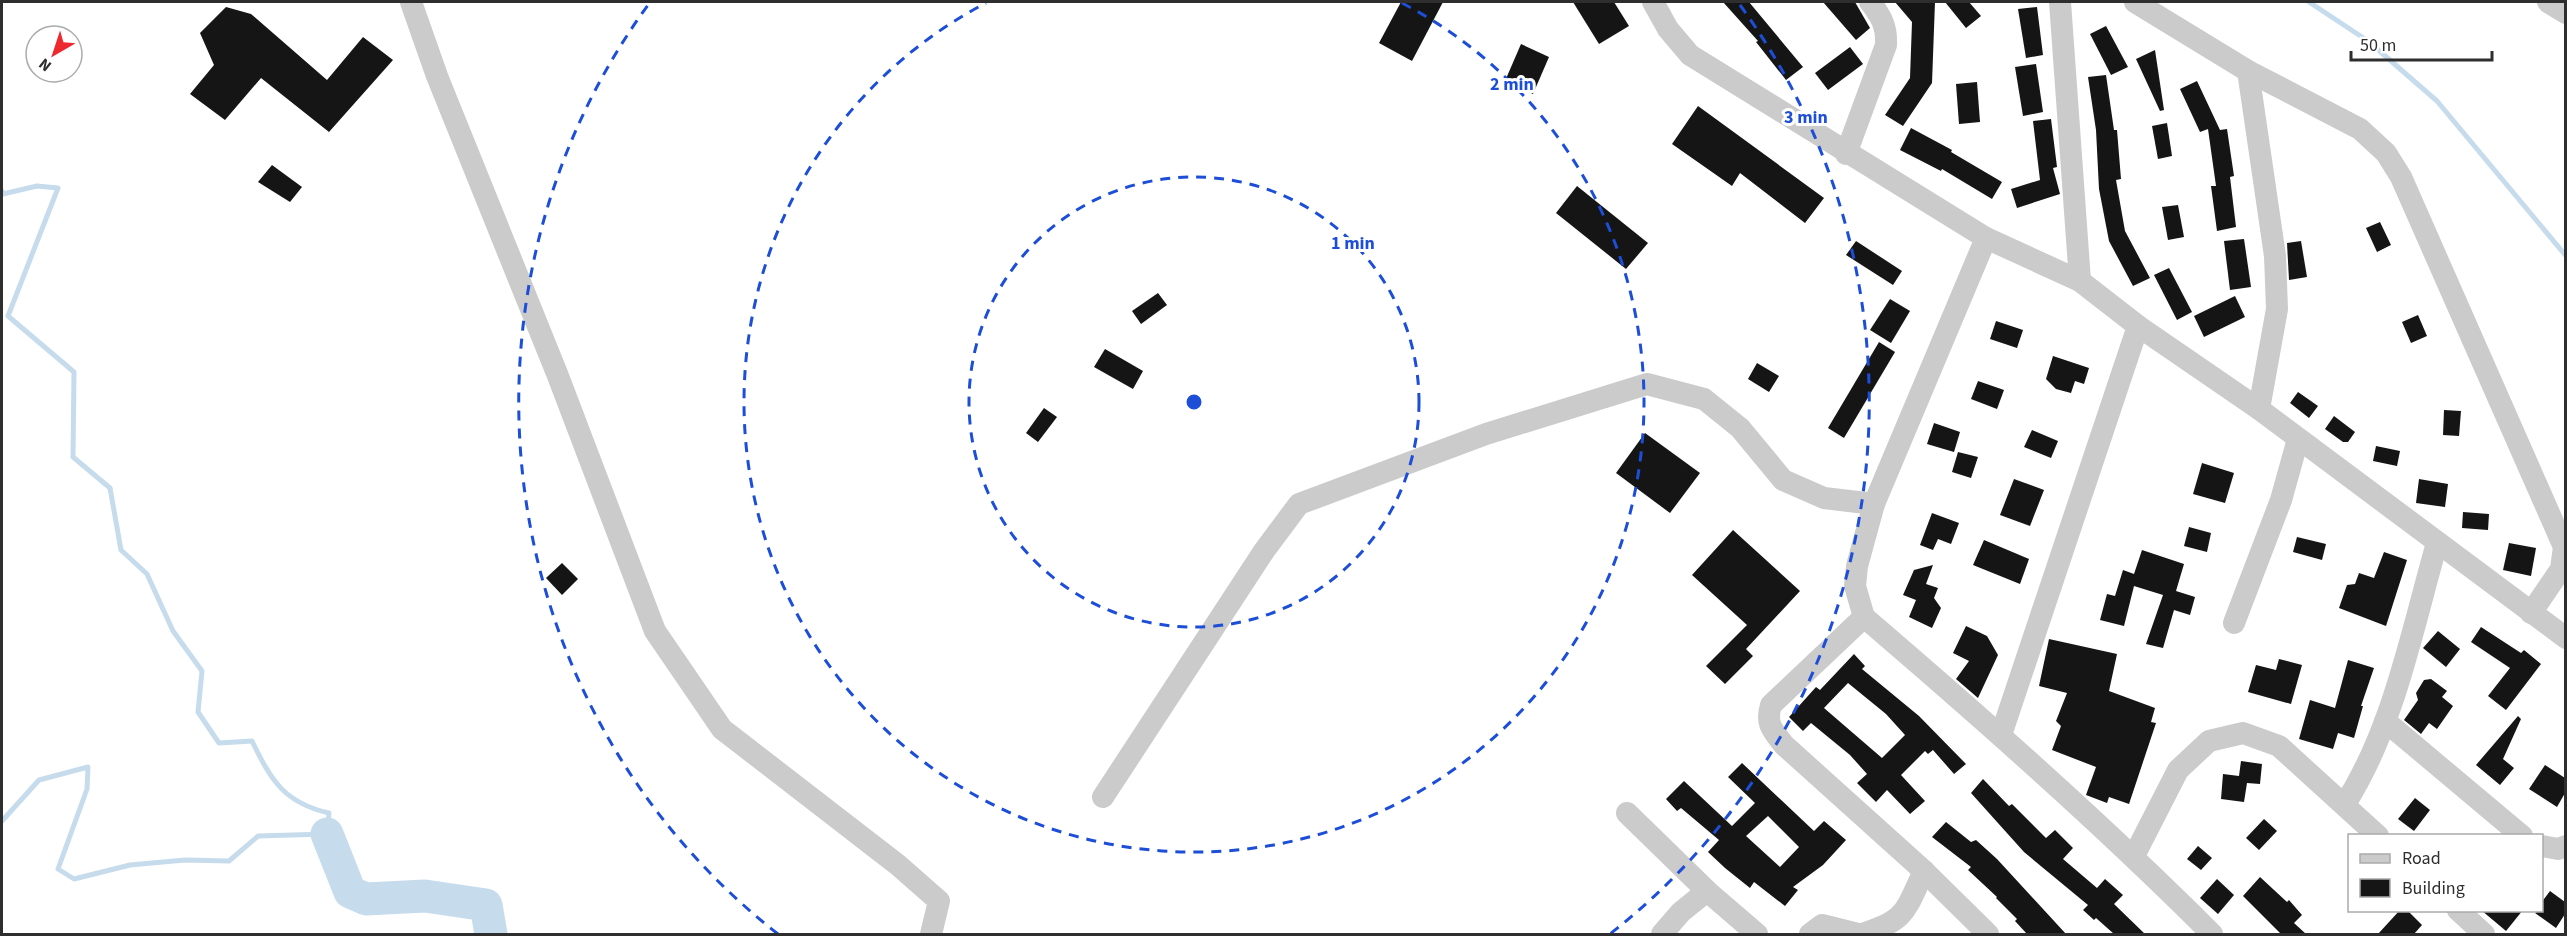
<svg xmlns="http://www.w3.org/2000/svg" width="2567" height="936" viewBox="0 0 2567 936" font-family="'Source Sans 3',sans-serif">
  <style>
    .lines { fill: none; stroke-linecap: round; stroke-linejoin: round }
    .stream { stroke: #c6dced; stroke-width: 5 }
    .river { stroke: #c6dced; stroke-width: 33 }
    .building { fill: #151515; fill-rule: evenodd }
    .minor { stroke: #cbcbcb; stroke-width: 22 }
    .ring { fill: none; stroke: #1d4ed8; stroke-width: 3; stroke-dasharray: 10 8 }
    .centre { fill: #1d4ed8; stroke: #fff; stroke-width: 3 }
    .ring-label { font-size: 18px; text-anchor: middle; font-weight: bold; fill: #1d4ed8; stroke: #fff; stroke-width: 6; stroke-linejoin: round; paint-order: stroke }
  </style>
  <rect width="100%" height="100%" fill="#fff"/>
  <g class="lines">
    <g class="stream">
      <path d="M2309,2L2368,41L2437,101L2566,256"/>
      <path d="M2,191L3,194L37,186L58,188L8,316L74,372L73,457L110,488L121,550L147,574L173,631L202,671L198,712L219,743L252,741C271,780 284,803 329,813L327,834L258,836L229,861L185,860L130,865L74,879L58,869L87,789L88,767L39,780L2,821"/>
    </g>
    <path class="river" d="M327,834L350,892L366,899L425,896L486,905L491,934"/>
  </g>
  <g class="building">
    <path d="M1401,2H1443L1412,61L1379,43Z"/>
    <path d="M1573,2H1614L1629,26L1599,44Z"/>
    <path d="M1723,2H1749L1803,67L1786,80L1756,42L1758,41Z"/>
    <path d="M1823,2H1855L1870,28L1856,40Z"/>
    <path d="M1895,2H1935L1932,83L1903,126L1885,115L1910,78L1912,22Z"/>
    <path d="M1945,2H1969L1981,16L1966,28Z"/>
    <path d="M226,7L251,14L327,80L363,37L393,60L329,132L261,78L225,120L190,94L214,65L200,33Z"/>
    <path d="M2037,7L2043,55L2026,58L2018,9Z"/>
    <path d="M2106,26L2128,67L2111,75L2090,34Z"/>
    <path d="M1521,44L1549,57L1533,94L1505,81Z"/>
    <path d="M1850,47L1863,64L1828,90L1815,73Z"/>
    <path d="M2155,50L2164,110L2160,111L2136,59Z"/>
    <path d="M2036,64L2043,112L2023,116L2015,67Z"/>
    <path d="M2106,75L2114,130H2117L2121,179L2116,180L2125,231L2150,278L2133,286L2109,241L2099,189L2096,130L2088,77Z"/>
    <path d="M2197,81L2220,130L2227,129L2234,176L2230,177L2236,227L2217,231L2211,186H2216L2208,129L2200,132L2180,89Z"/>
    <path d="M1977,82L1980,122L1959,124L1956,84Z"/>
    <path d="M1698,106L1824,198L1805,223L1740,173L1732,186L1672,144Z"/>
    <path d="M2051,119L2057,167L2053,168L2060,194L2017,208L2011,189L2040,180L2033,121Z"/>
    <path d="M2167,123L2172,156L2158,159L2152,126Z"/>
    <path d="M1911,128L1952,150L1951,152L2002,182L1992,199L1942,169L1941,171L1900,150Z"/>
    <path d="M272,165L302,187L290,202L258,182Z"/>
    <path d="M1577,186L1648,243L1626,269L1556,213Z"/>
    <path d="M2178,205L2184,237L2168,240L2162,207Z"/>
    <path d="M2380,222L2391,245L2377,252L2366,228Z"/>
    <path d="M2244,239L2251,287L2230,290L2224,241Z"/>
    <path d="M1856,241L1902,271L1893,285L1846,255Z"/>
    <path d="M2301,241L2307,277L2289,280L2287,243Z"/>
    <path d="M2169,268L2192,312L2177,320L2154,275Z"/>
    <path d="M1158,293L1167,305L1141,324L1132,311Z"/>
    <path d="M2235,296L2245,317L2204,337L2194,316Z"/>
    <path d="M1890,299L1910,311L1891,343L1870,330Z"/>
    <path d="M2418,315L2427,336L2411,343L2402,322Z"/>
    <path d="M1996,321L2023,330L2017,348L1990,339Z"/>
    <path d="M1879,342L1895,352L1844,438L1828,428Z"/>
    <path d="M1105,349L1143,371L1133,389L1094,367Z"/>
    <path d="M2053,356L2089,368L2084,384L2075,381L2071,393L2056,389L2046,379Z"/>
    <path d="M1757,363L1779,376L1769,392L1748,379Z"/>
    <path d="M1978,381L2004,390L1997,409L1971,399Z"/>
    <path d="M2298,392L2318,406L2309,418L2290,403Z"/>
    <path d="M1044,408L1057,417L1038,442L1026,433Z"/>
    <path d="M2444,410L2461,411L2459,436L2443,435Z"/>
    <path d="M2334,416L2355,432L2348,442H2343L2325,429Z"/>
    <path d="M1934,423L1960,432L1954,452L1927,444Z"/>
    <path d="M2032,430L2058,441L2051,458L2024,447Z"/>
    <path d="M1645,433L1700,473L1670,513L1616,473Z"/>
    <path d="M2376,446L2400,451L2397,466L2373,461Z"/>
    <path d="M1958,452L1978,457L1971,478L1952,472Z"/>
    <path d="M2202,463L2234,473L2225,503L2193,494Z"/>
    <path d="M2014,479L2044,490L2030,526L2000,515Z"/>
    <path d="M2419,479L2448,484L2445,507L2416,503Z"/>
    <path d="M2463,512L2489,514L2488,530L2462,528Z"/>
    <path d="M1932,513L1959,523L1951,544L1938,539L1933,550L1920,545Z"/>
    <path d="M2189,527L2211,533L2207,552L2184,546Z"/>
    <path d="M1733,530L1800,591L1746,649L1753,656L1725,684L1706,666L1747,625L1692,575Z"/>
    <path d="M2297,537L2326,544L2322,560L2293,552Z"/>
    <path d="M1984,540L2029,559L2020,584L1973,565Z"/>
    <path d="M2509,543L2536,548L2531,576L2503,570Z"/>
    <path d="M2142,550L2184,564L2176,591L2195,597L2190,615L2174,610L2163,648L2146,644L2163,595L2134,586L2124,626L2100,620L2107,594L2115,596L2123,570L2134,574Z"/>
    <path d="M2384,552L2407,560L2386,626L2339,608L2347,585L2355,584L2359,573L2374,578Z"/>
    <path d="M562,563L578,579L562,595L546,578Z"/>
    <path d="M1933,565L1926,584L1938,588L1934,598L1941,608L1932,628L1909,617L1916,600L1903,595L1914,570Z"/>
    <path d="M1966,626L1987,636L1998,655L1978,698L1956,679L1969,661L1953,653Z"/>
    <path d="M2481,627L2521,653L2524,650L2541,664L2506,710L2488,696L2510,668L2471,642Z"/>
    <path d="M2438,631L2460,649L2446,667L2423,648Z"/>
    <path d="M2049,639L2117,654L2109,691L2155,708L2151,722L2156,723L2129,804L2109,797L2107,803L2086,795L2096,767L2052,750L2061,726L2056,721L2067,693L2039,686Z"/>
    <path d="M1854,654L1865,666L1862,669L1919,716L1966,764L1954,774L1933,750L1928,754L1925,751L1901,775L1925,801L1910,814L1887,790L1876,802L1857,783L1867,774L1850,755L1811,723L1803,731L1789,717L1816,687L1820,690ZM1848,683L1886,714L1905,735L1882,758L1824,708Z"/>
    <path d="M2279,659L2302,665L2291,704L2248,692L2256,665L2276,670Z"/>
    <path d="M2348,660L2374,668L2361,706H2363L2354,738L2338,733L2333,749L2299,739L2310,700L2335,708Z"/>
    <path d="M2431,679L2447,691L2442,697L2453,706L2437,729L2429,723L2421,734L2404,720L2418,700L2416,693L2424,680Z"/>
    <path d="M2518,716L2521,719L2503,759L2514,768L2500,785L2476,765Z"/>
    <path d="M2241,761L2262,764L2260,784L2247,783L2244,802L2221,799L2223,774L2239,776Z"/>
    <path d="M1742,763L1814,831L1824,821L1846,840L1823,865L1793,887L1798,890L1785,906L1754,882L1750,888L1725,868L1708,852L1719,840L1681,808L1677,811L1666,799L1684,781L1732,826L1755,803L1728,777ZM1768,816L1799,847L1780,867L1746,836Z"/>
    <path d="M2545,765L2565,778V793L2557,807L2529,789Z"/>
    <path d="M1983,779L2009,806L2012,804L2046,838L2055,830L2073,848L2063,859L2097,888L2105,879L2123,895L2114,904L2145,934H2114L2096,918L2094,920L2083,910L2088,905L2024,852L1971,793Z"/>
    <path d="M2415,798L2430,810L2414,831L2398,819Z"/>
    <path d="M2264,819L2277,831L2259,850L2246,838Z"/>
    <path d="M1946,822L1971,842L1976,840L1997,859L2066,934H2027L2015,921L2017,919L1996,898L1997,897L1968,870L1971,867L1932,837Z"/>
    <path d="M2198,846L2212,858L2201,870L2187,859Z"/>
    <path d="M2260,877L2287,902L2289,900L2302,915L2294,923L2306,934H2281L2243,896Z"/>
    <path d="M2217,879L2234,895L2218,914L2200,898Z"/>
    <path d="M2550,891L2565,902V914L2556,928L2535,913L2541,910V903Z"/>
    <path d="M2400,910H2407L2422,925L2414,934H2378Z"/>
    <path d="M2481,910H2523L2506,931Z"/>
  </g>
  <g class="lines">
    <g class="minor">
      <path d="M411,2L437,76L558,376L655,631L722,729L898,865L939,901L931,934"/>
      <path d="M1653,2L1668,29L1690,55L1986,238L2080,281L2138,326L2259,409L2566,638"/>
      <path d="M2060,2L2080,281"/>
      <path d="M2135,2L2248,71L2360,129L2386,153L2401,177L2564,547L2561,569L2531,613"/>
      <path d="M2548,2L2566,13"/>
      <path d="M2248,71L2275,256L2277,309L2259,409"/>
      <path d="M1846,154L1886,45C1887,26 1881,16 1870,2"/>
      <path d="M1986,238L1874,504L1857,566L1855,586L1864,617C1983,719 2101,823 2212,934"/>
      <path d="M1864,617L1771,705C1765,724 1773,731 1784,745L1924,871L1988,934"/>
      <path d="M2234,623L2281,500L2298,439"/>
      <path d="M2385,721L2522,836"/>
      <path d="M2001,735L2138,326"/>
      <path d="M1103,797L1264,551L1299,504L1486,434L1647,384L1704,399L1740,428L1783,480L1824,498L1874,504"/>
      <path d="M2345,804C2394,727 2412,630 2437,543"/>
      <path d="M1627,813L1707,891L1757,934"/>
      <path d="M2542,846L2558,849L2566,846"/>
      <path d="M2134,856L2178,770L2209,741L2243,733L2279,746L2378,836"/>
      <path d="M2458,910L2484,934"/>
      <path d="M1662,934L1681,912L1707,891"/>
      <path d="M1810,934L1822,925L1858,934"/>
      <path d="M1862,934C1907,920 1905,911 1924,871"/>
    </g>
  </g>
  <g class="ring">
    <circle cx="1194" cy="402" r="225"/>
    <path d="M1402 3A450 450 0 1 1 986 3"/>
    <path d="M778 934A675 675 0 0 1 648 5M1740 5A675 675 0 0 1 1610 934"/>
  </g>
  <circle cx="1194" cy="402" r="9" class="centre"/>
  <g class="ring-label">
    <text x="1512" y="90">2 min</text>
    <text x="1806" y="123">3 min</text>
    <text x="1353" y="249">1 min</text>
  </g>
  <rect width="2567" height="936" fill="none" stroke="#2e2e2e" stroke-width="6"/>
  <rect x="2348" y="834" width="195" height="78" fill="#ffffff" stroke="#ababab" stroke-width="1.5"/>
  <rect x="2360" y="854" width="30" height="9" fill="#cbcbcb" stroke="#ababab" stroke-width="1.5"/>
  <text x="2402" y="864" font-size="18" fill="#2e2e2e">Road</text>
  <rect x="2360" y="879" width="30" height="18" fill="#151515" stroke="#ababab" stroke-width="1.5"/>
  <text x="2402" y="894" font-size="18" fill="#2e2e2e">Building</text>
  <g transform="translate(54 54) rotate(219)"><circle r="28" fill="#ffffff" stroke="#ababab" stroke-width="1.5"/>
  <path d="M0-4.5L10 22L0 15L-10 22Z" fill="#ed282f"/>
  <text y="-9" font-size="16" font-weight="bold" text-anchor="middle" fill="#2e2e2e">N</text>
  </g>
  <path d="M2351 51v9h141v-9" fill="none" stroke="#2e2e2e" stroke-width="3"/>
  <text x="2360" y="51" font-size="18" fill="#2e2e2e" stroke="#ffffff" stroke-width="4.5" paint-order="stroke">50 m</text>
</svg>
